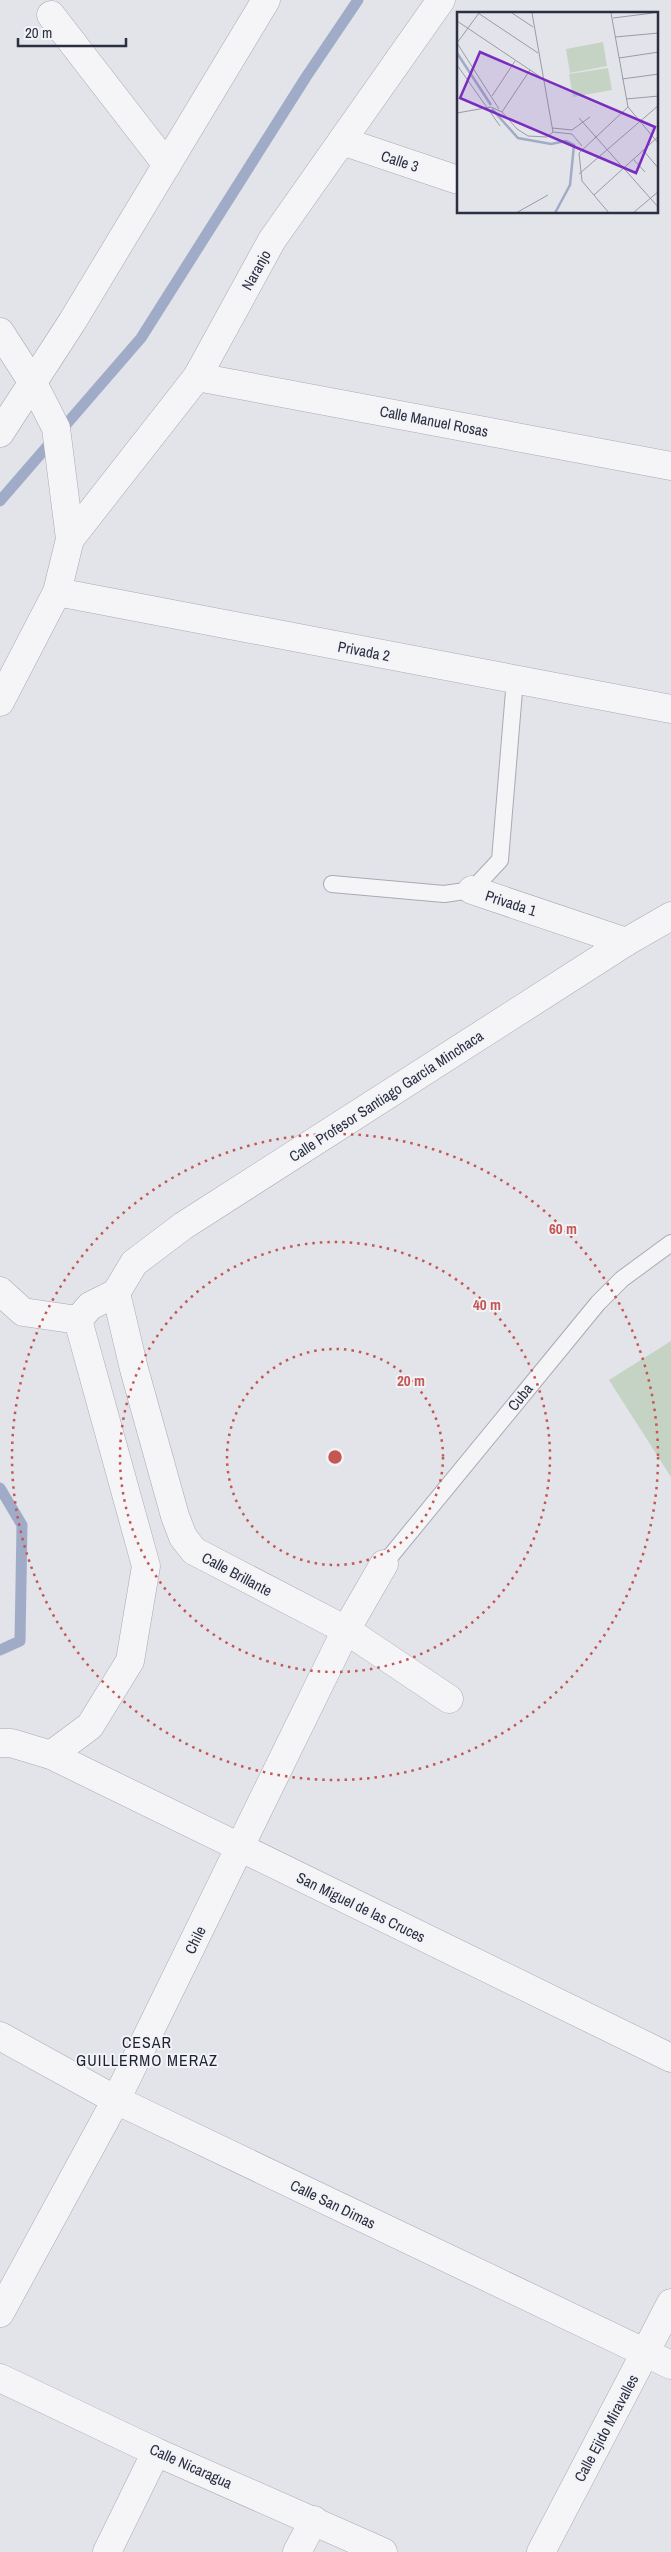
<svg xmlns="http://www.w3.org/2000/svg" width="671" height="2552" viewBox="0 0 671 2552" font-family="'Archivo Narrow',sans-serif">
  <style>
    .green { fill: #c5d3c4 }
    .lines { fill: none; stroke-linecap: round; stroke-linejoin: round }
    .stream { stroke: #a0acc7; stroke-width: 11 }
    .lane-casing { stroke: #a8aab4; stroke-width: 18 }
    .street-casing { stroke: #a8aab4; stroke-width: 29 }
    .lane { stroke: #f5f5f8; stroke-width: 16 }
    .street { stroke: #f5f5f8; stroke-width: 28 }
    .ring { fill: none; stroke: #c55651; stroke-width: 2.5; stroke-dasharray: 2.5 5 }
    .labels { text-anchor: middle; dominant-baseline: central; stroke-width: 4; stroke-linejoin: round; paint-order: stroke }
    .street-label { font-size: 15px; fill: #2c2f41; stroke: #f2f3f7 }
    .neighbourhood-label { font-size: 16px; letter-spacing: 1px; fill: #1e2132; stroke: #f2f3f7 }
    .inset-river { fill: none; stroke: #a0acc7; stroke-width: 2.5 }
    .inset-road { fill: none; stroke: #999ca6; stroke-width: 1 }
    .view { fill: #7b2cbf; fill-opacity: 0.15; stroke: #7b2cbf; stroke-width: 2.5 }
    .inset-edge { fill: none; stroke: #2c2f41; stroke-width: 2.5 }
    .centre { fill: #c55651; stroke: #f2f3f7; stroke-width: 2.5 }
    .ring-label { font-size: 15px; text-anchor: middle; font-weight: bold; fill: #c55651; stroke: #f2f3f7; stroke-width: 4; stroke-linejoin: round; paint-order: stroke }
  </style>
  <rect width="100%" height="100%" fill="#e2e4ea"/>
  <path class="green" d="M671,1341V1477L609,1380Z"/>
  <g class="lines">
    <g class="stream">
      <path d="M0,501L141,338L306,77L358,0"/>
      <path d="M0,1488L22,1525L20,1641L0,1650"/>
    </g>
    <g class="lane-casing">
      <g id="lane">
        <path d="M332,884L444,894L472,890L500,860L515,679"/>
        <path d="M384,1564L598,1303L622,1279L671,1243"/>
      </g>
    </g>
    <g class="street-casing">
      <g id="street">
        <path d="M51,15L167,165"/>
        <path d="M342,141L458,180"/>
        <path d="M0,332L33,383L56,428L70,539L57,592L0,702"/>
        <path d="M197,377L671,466"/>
        <path d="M0,433L72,322L266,0"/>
        <path d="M70,539L197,377L272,240L441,0"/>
        <path d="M57,592L671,709"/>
        <path d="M472,890L626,942"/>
        <path d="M0,1291L23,1312L78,1320"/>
        <path d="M116,1293L134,1263L183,1226L626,942L671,916"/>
        <path d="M116,1293L134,1369L175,1516L183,1537L194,1551L346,1630L449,1699"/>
        <path d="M78,1320L90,1306L116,1293"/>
        <path d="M0,1743H11L51,1755L671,2058"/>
        <path d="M51,1755L90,1726L130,1661L146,1566L78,1320"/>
        <path d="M0,2036L116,2100L671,2365"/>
        <path d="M0,2313L116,2100L346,1630L384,1564"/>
        <path d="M0,2378L156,2452L383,2552"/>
        <path d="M107,2552L156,2452"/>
        <path d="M297,2552L314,2520"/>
        <path d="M541,2552L671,2303"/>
      </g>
    </g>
    <use href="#lane" class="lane"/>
    <use href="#street" class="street"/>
  </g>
  <g class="ring">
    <circle cx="335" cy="1457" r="108"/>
    <circle cx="335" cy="1457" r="215"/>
    <circle cx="335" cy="1457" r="323"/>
  </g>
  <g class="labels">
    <g class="street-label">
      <text transform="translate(400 161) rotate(18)">Calle 3</text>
      <text transform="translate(256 270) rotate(-61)">Naranjo</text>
      <text transform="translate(434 421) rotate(11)">Calle Manuel Rosas</text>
      <text transform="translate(364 651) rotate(11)">Privada 2</text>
      <text transform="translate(511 903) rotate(18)">Privada 1</text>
      <text transform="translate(386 1096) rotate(-33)">Calle Profesor Santiago García Minchaca</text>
      <text transform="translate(520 1397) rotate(-51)">Cuba</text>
      <text transform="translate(237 1574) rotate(28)">Calle Brillante</text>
      <text transform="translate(361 1907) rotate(26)">San Miguel de las Cruces</text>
      <text transform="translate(195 1940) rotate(-64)">Chile</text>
      <text transform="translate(333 2204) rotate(26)">Calle San Dimas</text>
      <text transform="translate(606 2428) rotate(-62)">Calle Ejido Miravalles</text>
      <text transform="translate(191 2466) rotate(24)">Calle Nicaragua</text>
    </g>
    <g class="neighbourhood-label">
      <text x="147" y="2042">CESAR<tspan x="147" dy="18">GUILLERMO MERAZ</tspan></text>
    </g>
  </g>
  <g transform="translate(457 12)">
    <rect width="201" height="201" fill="#e2e4ea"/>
    <path d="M146,30L150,54L113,61L109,37ZM151,56L155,78L116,85L112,62Z" fill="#c5d3c4"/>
    <path class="inset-river" d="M0,41L34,93M35,97L61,126L94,132L109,129L117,133L113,173L98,201"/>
    <path class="inset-road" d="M21,1L81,41M55,1L76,15M75,1L96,120M154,1L171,95L202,132M156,6L196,1M0,9L85,66M158,25L202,21M0,31L42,97M0,31L22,1M162,46L202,40M0,53L43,114M165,67L202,62M35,84L58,49M169,87L202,84M45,100L73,58M0,101L34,95L45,100L60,117L71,124L90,125L96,120M122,106L202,196M95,116L115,118L133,105M96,120L115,122L125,134M186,138L202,157M176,147L188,160M122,162L202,93M137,183L202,124M59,201L91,183M152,201L125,169L122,141L171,95M176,201L202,179"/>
    <path class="view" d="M23,40L198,115L179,161L3,86Z"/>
    <rect width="201" height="201" class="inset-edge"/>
  </g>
  <circle cx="335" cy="1457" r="8" class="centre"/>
  <g class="ring-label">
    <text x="563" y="1234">60 m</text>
    <text x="487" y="1310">40 m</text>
    <text x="411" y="1386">20 m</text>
  </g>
  <path d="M18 38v8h108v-8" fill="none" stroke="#2c2f41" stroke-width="2.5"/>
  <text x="25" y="38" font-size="15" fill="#2c2f41" stroke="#f2f3f7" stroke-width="4" paint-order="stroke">20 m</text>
</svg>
